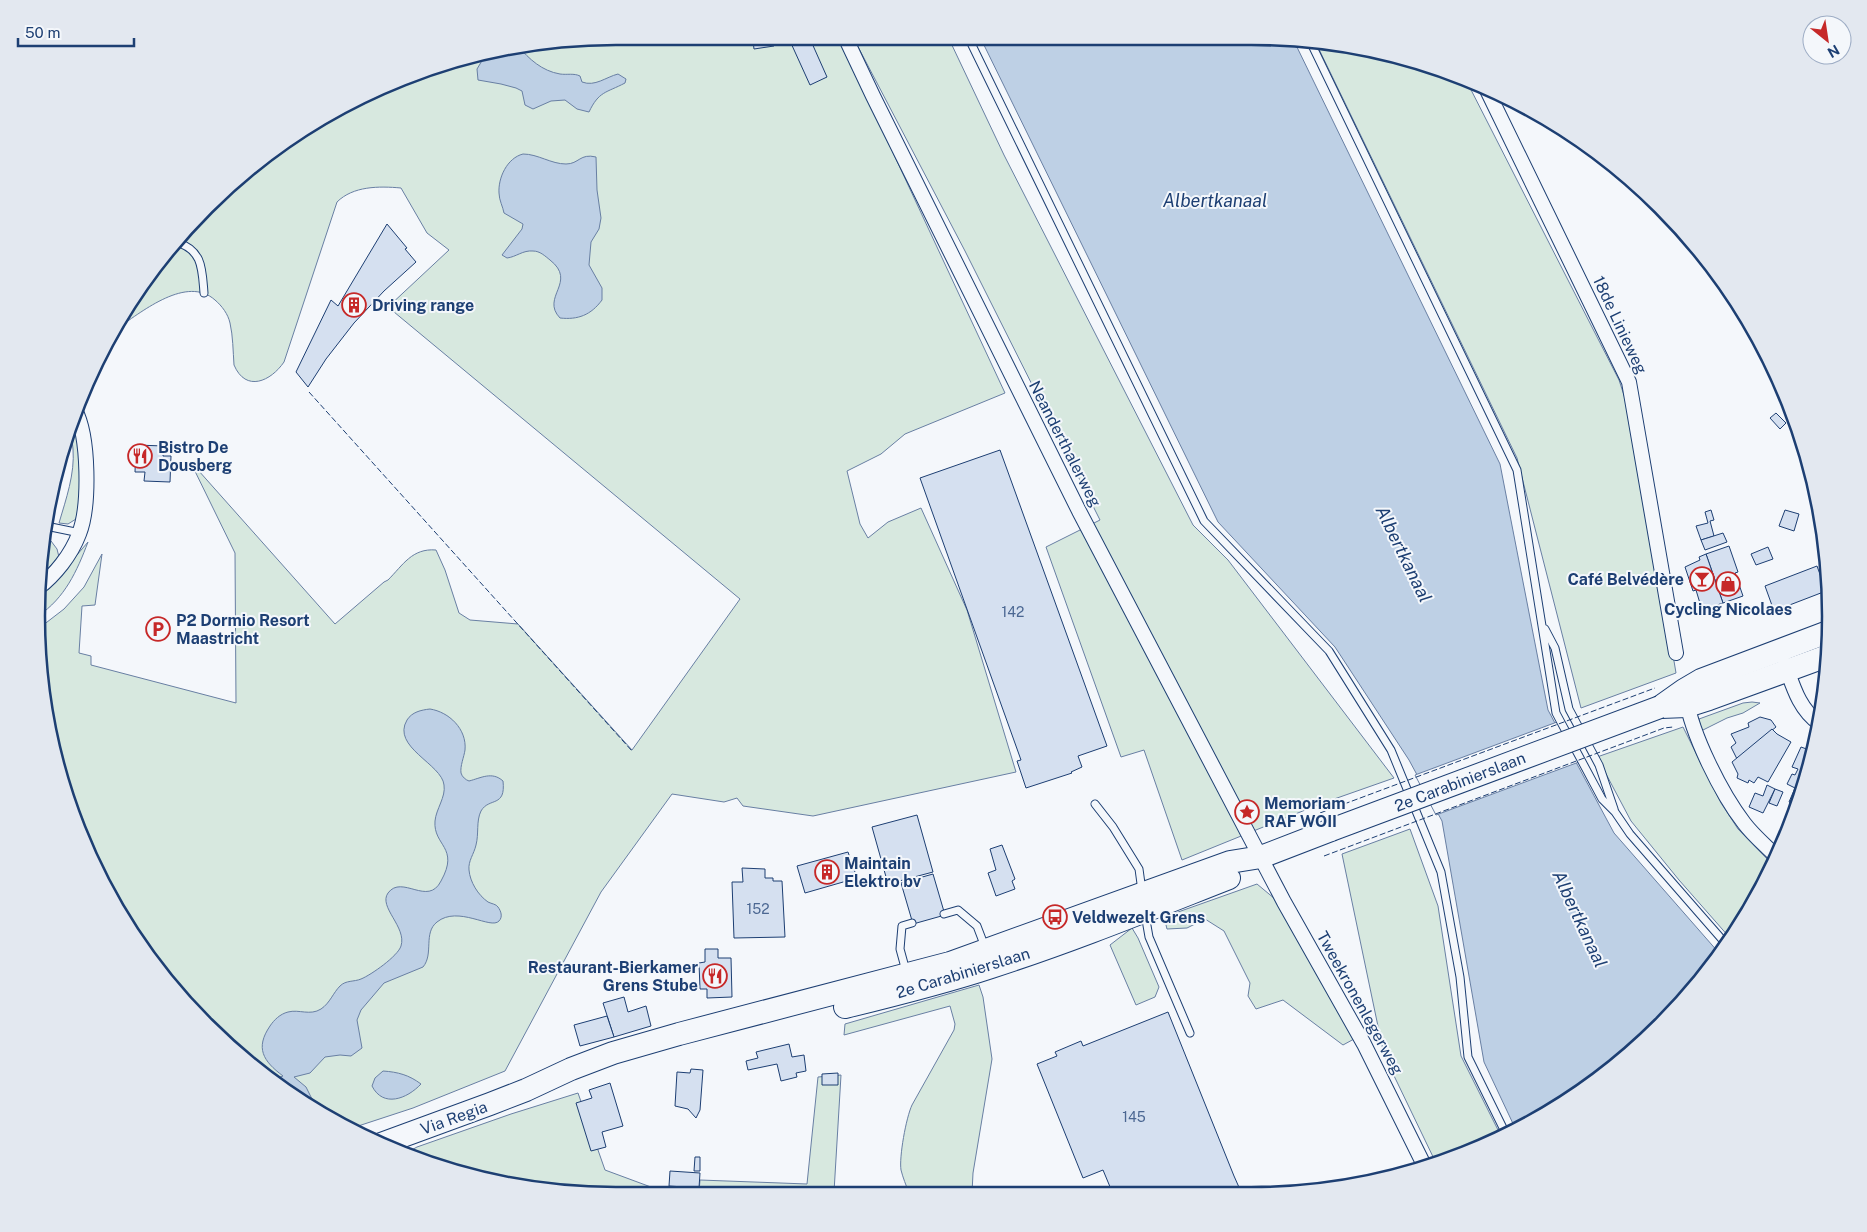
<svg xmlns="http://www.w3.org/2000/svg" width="1867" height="1232" viewBox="0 0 1867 1232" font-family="'Public Sans',sans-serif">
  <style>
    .green { fill: #d7e8df; stroke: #687fa3 }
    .water { fill: #bed0e5; stroke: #687fa3 }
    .pier { fill: #f4f7fb; stroke: #687fa3 }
    .building { fill: #d5e0f0; stroke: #1d3f73 }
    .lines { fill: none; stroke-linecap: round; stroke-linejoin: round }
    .lane-casing { stroke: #1d3f73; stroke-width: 9 }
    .street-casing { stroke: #1d3f73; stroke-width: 16 }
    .primary-casing { stroke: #1d3f73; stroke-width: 24 }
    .lane { stroke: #f4f7fb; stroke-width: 7 }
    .street { stroke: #f4f7fb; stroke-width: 14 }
    .primary { stroke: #f4f7fb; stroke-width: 22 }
    .primary-bridge-casing { stroke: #1d3f73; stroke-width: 24; stroke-linecap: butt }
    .primary-bridge { stroke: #f4f7fb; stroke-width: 22 }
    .fence { stroke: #1d3f73; stroke-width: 1; stroke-dasharray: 6 2.5; stroke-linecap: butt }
    .labels { text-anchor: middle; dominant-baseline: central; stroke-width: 4; stroke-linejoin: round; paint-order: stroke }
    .number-label { font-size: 14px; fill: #4b6792 }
    .poi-label { font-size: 16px; font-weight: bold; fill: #1d3f73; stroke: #f4f7fb; text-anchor: start }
    .street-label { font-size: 16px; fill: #1d3f73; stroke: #f4f7fb }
    .water-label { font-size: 18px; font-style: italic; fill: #1d3f73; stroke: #f4f7fb }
    .rim { fill: none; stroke: #1d3f73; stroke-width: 2.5 }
  </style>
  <rect width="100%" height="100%" fill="#f4f7fb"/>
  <g class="green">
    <path d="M540,41H841L1005,393L905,434L881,454L847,471L860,524L868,538L888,522L921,508L967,610L1016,772L813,816L743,806L737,798L724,802L672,794L601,892L505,1071L413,1108L349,1129L234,1052L180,998L114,906L56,766L38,654V629L64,609L84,587L102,554L95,605L82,606L79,653L91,656V665L236,703L235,553L190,461L335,624L384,582L388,580C403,565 412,548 436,550L445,570L459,613L470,620L518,624L632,750L740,599L388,307L449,250L427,233L401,188C379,186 353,186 337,202L284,362C271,381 246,393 234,365C233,351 233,336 230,323C228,314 222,306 215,300C187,275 143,311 119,327L156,263L234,180L294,134L430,67Z"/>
    <path d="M855,41H950L1004,155L1193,525L1228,560L1394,778L1320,804L1182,860L1144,750L1121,757L1046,547L1100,520L965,251Z"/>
    <path d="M1315,41H1327L1401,56L1466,80L1619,380L1635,429L1676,673L1581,708L1517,458Z"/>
    <path d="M72,418C84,441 84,494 76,519L68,524L59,523C66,499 75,474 73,449C72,434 67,433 72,418Z"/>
    <path d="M51,541L57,549L59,557L38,579L41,557Z"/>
    <path d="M88,542C77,571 65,598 38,616V595L58,577Z"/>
    <path d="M1752,702L1760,703L1743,713L1727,718L1701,731L1699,719L1743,703Z"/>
    <path d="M1683,727L1721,803L1738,829L1772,864L1753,906L1730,938L1679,880L1631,821L1597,757Z"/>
    <path d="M1410,829L1438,906L1461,1056L1502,1138L1436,1163L1384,1055L1342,854Z"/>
    <path d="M1257,884L1275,899L1354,1039L1343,1045L1283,1000L1256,1009L1248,996L1250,983L1224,931L1205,919L1187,928L1167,929L1164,917Z"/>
    <path d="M1132,928L1138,938L1159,987L1155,997L1136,1005L1110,945Z"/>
    <path d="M979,985L983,997L992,1059L973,1173L972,1193H909C906,1185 903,1178 901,1170C899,1157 906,1118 912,1105L954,1030L955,1024L950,1006L844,1035L845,1024Z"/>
    <path d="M841,1075L834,1192H699L700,1180L807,1184L818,1077Z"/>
    <path d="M578,1093L605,1170L659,1190V1191H540L466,1176L406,1153L417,1147L511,1114Z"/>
  </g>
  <g class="water">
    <path d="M982,41H1294L1500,464L1548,710L1614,833L1719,953L1687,998L1604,1076L1516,1130L1484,1062L1442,821L1409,760L1335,647L1218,522Z"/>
    <path d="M518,46C529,59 542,71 560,74C567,75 574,73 580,76L582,82C595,87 606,77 618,74L626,79L625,83C606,93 599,91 589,112L577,109L565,100L551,101L533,109L525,105L522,91L516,88L501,84L478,80L477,69L486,54Z"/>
    <path d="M523,154C538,154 551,164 566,164C579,164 580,153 596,157L597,190L601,218L599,229L591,242L589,265L602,288V300C591,315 578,320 560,318C540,297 578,282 550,260C545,256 540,251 533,251C523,250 516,257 507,258L502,255L522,229L523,224L504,213C503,207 499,200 499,193C498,178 507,158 523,154Z"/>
    <path d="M430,709C449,712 467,729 465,750C464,757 460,766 461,773C462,777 466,780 469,781C481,778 492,771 503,781C506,808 489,797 481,811C476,821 479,834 476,845C474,854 468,861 469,870C470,882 478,895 488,902C492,904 496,904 498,907C501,911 503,917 499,921C491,930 458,905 437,922C423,933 434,954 423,967L384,983L361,1010L357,1020L362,1048L351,1056L340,1055L325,1057L310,1073L294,1077L306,1087L316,1107L275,1079L283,1076C263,1061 255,1048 270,1026C274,1020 280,1014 288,1012C299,1009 310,1016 321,1009C330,1003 333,993 340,986C346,980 354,982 361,979C371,975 398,956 401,946C407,927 378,907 388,893C402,874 428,907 441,881C460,847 433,846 435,821C436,809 446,797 444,785C442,764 391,747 407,720C412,712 421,710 430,709Z"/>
    <path d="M383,1071C398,1072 409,1075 421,1084C407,1099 383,1108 372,1086L375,1078Z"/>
  </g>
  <path class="pier" d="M1557,722L1579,762L1436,815L1415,775Z"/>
  <g class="building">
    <path d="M753,41H773L774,46L754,49Z"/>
    <path d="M790,41H811L827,77L810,85Z"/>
    <path d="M387,224L407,248L405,249L416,262L384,291L354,323L326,359L308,387L296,372L331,300L338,306Z"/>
    <path d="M1776,413L1786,423L1780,429L1770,418Z"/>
    <path d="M136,445L164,446L163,456H171L170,482L144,481L145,472H135Z"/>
    <path d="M1000,450L1107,746L1078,756L1082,767L1071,772L1072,773L1026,788L1017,761L1021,760L920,478Z"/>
    <path d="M1711,510L1714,520L1710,521L1714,536L1701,540L1696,526L1708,523L1705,512Z"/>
    <path d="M1785,510L1799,514L1794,531L1779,526Z"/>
    <path d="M1723,533L1727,542L1705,550L1701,540Z"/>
    <path d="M1729,546L1738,572L1735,573L1743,596L1723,603L1706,554Z"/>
    <path d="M1768,547L1773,559L1756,565L1751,554Z"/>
    <path d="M1706,554L1723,603L1702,610L1696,590L1693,591L1685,567L1700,560L1699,557Z"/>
    <path d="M1817,566L1826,591L1774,611L1765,586Z"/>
    <path d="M1760,717L1771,720L1776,727L1737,759L1731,747L1736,743L1731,734L1749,727L1748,723Z"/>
    <path d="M1772,729L1777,734L1791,742L1768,782L1758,777L1754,783L1749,780L1748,783L1737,778L1738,774L1732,762Z"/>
    <path d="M1801,747L1812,751L1806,778L1794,805L1789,802L1795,788L1787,784L1792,774L1795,775L1798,769L1792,767Z"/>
    <path d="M1767,785L1775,789L1763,813L1749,807L1755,793L1763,796Z"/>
    <path d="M1775,789L1783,792L1777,806L1769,803Z"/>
    <path d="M917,815L933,872L888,884L872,827Z"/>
    <path d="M1002,845L1015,879L1012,881L1015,889L996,896L988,873L996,870L990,849Z"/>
    <path d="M848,852L857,878L805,893L797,866Z"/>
    <path d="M742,868L765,869V878H773V881H782L785,937L734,938L732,882H743Z"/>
    <path d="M933,874L945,915L913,924L901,883Z"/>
    <path d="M705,949H718V958H731L732,997L707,998V989H700L699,963L705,962Z"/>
    <path d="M624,997L628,1012L646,1006L651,1026L614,1037L603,1003Z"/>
    <path d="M1168,1012L1234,1176L1242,1194H1113L1103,1170L1083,1178L1037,1064L1057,1056L1055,1052L1081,1041L1083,1046Z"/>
    <path d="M607,1016L614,1037L580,1046L574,1025Z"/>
    <path d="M789,1044L792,1057L804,1055L806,1071L796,1073L797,1077L781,1081L777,1064L748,1070L746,1061L758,1058L756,1052Z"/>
    <path d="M691,1069L703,1070L700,1110L696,1118L688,1109L675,1106L677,1072L690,1073Z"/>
    <path d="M838,1073V1085H822V1074Z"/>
    <path d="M610,1083L623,1126L602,1132L606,1147L591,1151L576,1103L592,1098L589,1090Z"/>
    <path d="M695,1157H700V1171H694Z"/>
    <path d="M670,1171L700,1173L699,1188L669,1186Z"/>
  </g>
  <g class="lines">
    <g class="lane-casing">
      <g id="lane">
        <path d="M970,41L1204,521L1329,651L1391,750L1441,872L1460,977L1468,1057L1507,1136"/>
        <path d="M1310,41L1517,470L1556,713L1602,799L1615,812L1630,834L1726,944"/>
        <path d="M176,242C203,250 202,269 204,293"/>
        <path d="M46,526L80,533"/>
        <path d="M1545,629L1555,648L1569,709L1599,765L1614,809"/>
        <path d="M1095,804L1113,827L1139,869L1142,891"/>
        <path d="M944,914L958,910L977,926L985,947"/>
        <path d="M1145,914L1149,937L1190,1033"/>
        <path d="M906,971L900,949L902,926L912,923"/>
      </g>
    </g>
    <g class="street-casing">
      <g id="street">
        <path d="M847,41L873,96L1079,511L1284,902L1364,1044L1425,1167"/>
        <path d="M1486,88L1629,382L1676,653"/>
        <path d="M38,588C55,575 71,555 79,534C90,506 89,436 75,410"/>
        <path d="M1785,664C1793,686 1799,709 1819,723"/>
        <path d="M1686,698C1692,735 1721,793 1744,823C1753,835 1765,845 1776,856"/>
      </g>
    </g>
    <g class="primary-casing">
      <g id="primary">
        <path d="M1660,707L1684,690L1701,680L1828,632"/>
        <path d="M1661,707L1687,706L1709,699L1827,656"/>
        <path d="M845,1007C894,995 943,983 991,967C1072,941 1150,909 1229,878"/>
        <path d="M381,1144L490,1104L526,1090L571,1069L613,1053L679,1034L950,963L1230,862L1261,857L1331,830"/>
      </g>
    </g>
    <use href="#lane" class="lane"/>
    <use href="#street" class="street"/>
    <use href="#primary" class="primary"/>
    <g class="primary-bridge-casing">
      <path id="primary-bridge" d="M1331,830L1660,707"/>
    </g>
    <use href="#primary-bridge" class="primary-bridge"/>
    <g class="fence">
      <path d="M309,392L632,751"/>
      <path d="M1320,813L1655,688"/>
      <path d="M1324,856L1664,728L1673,727"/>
    </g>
  </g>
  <defs>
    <g id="building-ring" transform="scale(1.25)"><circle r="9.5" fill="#f4f7fb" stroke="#c62828" stroke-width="1.5"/><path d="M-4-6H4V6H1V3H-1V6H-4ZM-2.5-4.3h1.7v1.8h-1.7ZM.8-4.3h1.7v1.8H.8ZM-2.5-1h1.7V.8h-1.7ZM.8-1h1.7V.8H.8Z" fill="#c62828"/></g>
    <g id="restaurant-ring" transform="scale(1.25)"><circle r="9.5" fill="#f4f7fb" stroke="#c62828" stroke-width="1.5"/><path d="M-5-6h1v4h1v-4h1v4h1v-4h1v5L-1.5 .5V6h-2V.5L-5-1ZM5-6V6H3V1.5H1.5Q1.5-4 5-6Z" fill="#c62828"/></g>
    <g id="bar-ring" transform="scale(1.25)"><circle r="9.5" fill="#f4f7fb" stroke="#c62828" stroke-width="1.5"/><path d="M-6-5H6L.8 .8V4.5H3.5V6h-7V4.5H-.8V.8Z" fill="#c62828"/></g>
    <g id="shop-ring" transform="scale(1.25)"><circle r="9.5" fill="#f4f7fb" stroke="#c62828" stroke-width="1.5"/><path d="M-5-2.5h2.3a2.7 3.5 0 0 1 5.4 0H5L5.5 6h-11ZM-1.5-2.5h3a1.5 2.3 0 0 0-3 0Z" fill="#c62828"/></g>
    <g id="parking-ring" transform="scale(1.25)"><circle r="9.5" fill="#f4f7fb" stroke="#c62828" stroke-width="1.5"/><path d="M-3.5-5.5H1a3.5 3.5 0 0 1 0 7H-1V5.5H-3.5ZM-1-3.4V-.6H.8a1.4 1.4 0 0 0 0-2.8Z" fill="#c62828"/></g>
    <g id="sight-ring" transform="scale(1.25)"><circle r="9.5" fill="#f4f7fb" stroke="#c62828" stroke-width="1.5"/><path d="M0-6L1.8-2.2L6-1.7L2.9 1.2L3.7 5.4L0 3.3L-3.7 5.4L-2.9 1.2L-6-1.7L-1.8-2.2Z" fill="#c62828"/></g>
    <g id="bus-ring" transform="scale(1.25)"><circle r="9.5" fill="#f4f7fb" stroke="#c62828" stroke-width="1.5"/><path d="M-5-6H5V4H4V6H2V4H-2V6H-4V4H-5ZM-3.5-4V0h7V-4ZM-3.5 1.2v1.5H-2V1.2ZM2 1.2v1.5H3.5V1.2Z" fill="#c62828"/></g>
  </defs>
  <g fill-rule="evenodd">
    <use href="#building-ring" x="354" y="305"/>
    <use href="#restaurant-ring" x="140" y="456"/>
    <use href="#bar-ring" x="1702" y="579"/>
    <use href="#shop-ring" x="1728" y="584"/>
    <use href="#parking-ring" x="158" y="629"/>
    <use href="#sight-ring" x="1247" y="812"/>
    <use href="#building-ring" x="827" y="872"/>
    <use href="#bus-ring" x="1055" y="917"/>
    <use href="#restaurant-ring" x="715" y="976"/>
  </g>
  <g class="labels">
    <g class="number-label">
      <text x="1013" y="612">142</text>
      <text x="758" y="909">152</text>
      <text x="1134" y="1117">145</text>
    </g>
    <g class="poi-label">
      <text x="372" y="305">Driving range</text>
      <text x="158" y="447">Bistro De<tspan x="158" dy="18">Dousberg</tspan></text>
      <text x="1684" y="579" text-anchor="end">Café Belvédère</text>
      <text x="1728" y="609" text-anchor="middle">Cycling Nicolaes</text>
      <text x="176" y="620">P2 Dormio Resort<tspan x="176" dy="18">Maastricht</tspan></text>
      <text x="1264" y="803">Memoriam<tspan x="1264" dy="18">RAF WOII</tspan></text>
      <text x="844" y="863">Maintain<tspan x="844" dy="18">Elektro bv</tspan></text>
      <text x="1072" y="917">Veldwezelt Grens</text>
      <text x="698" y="967" text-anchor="end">Restaurant-Bierkamer<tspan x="698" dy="18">Grens Stube</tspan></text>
    </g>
    <g class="street-label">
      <text transform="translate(1620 325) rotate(65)">18de Linieweg</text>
      <text transform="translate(1065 444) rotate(63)">Neanderthalerweg</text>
      <text transform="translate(1460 782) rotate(-21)">2e Carabinierslaan</text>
      <text transform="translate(963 973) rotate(-17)">2e Carabinierslaan</text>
      <text transform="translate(1360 1003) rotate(61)">Tweekronenlegerweg</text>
      <text transform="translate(454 1118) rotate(-20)">Via Regia</text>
    </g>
    <g class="water-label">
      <text x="1215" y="200">Albertkanaal</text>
      <text transform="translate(1404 554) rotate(64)">Albertkanaal</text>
      <text transform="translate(1580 919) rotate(65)">Albertkanaal</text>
    </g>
  </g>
  <path d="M0 0H1867V1232H0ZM616 45H1251A571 571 0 0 1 1822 616V616A571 571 0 0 1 1251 1187H616A571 571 0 0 1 45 616V616A571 571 0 0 1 616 45Z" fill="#e3e8f0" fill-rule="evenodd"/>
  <path class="rim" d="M616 45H1251A571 571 0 0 1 1822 616V616A571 571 0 0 1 1251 1187H616A571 571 0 0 1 45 616V616A571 571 0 0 1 616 45Z"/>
  <g transform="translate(1827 40) rotate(150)"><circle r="24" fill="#f4f7fb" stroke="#9eadc5"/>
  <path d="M0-4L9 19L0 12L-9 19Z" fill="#c62828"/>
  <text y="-8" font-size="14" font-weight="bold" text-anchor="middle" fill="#1d3f73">N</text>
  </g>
  <path d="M18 38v8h116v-8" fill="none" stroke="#1d3f73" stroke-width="2.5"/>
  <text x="25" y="38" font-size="15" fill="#1d3f73" stroke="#f4f7fb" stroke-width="4" paint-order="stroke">50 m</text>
</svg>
